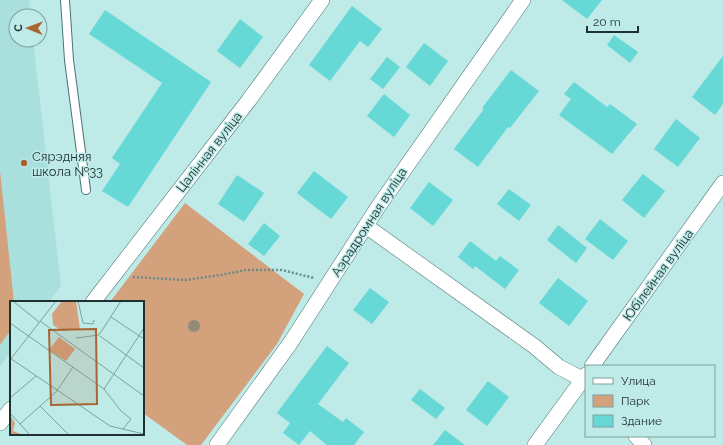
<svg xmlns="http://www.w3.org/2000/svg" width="723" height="445" viewBox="0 0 723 445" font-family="Raleway,sans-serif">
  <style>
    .built { fill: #a9e0de }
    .green { fill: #d4a17d }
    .building { fill: #66d8d5 }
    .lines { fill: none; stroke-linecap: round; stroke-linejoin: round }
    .lane-casing { stroke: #4b7473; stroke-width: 10 }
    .street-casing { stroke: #4b7473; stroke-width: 16 }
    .path { stroke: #6c8a89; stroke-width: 2.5; stroke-dasharray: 2 2; stroke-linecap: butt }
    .lane { stroke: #fff; stroke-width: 8 }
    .street { stroke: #fff; stroke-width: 15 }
    .tree { fill: #918c77 }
    .poi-dot { fill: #a76531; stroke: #beeae8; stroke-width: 1.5 }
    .labels { text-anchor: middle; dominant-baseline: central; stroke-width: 3; stroke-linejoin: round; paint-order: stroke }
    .street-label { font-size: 13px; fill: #1e302f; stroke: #beeae8 }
    .poi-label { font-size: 13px; fill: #1e302f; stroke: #beeae8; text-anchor: start }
    .inset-road { fill: none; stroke: #7ea09e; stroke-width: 1 }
    .view { fill: #a76531; fill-opacity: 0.15; stroke: #a76531; stroke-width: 2 }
    .inset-edge { fill: none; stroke: #1e302f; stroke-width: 2 }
  </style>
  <rect width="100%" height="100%" fill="#beeae8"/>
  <path class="built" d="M0,0H29L31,16H16V40H33L61,286L49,302H11V351L0,366Z"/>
  <g class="green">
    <path d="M0,171L14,302H11V330L0,345Z"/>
    <path d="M185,203L304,294L277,344L201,445H187L143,413V302H110Z"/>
  </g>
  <g class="building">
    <path d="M562,0H602L587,19Z"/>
    <path d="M352,6L382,29L368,47L360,41L330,81L309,65Z"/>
    <path d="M105,10L211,82L128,207L102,191L120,164L112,158L162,83L89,34Z"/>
    <path d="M240,19L263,37L240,68L217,51Z"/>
    <path d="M614,35L638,52L630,63L607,45Z"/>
    <path d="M424,43L448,61L430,86L406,67Z"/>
    <path d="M723,56V104L715,115L692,97Z"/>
    <path d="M387,57L400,67L383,89L370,79Z"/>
    <path d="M511,70L539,91L510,128L508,127L478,167L454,149L484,109L482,108Z"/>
    <path d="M574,82L607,107L610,104L637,124L612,154L559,115L571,99L564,94Z"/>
    <path d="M384,94L410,115L394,137L367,116Z"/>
    <path d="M676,119L700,138L678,167L654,149Z"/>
    <path d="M314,171L348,197L331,219L297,193Z"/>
    <path d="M643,174L665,191L644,218L622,200Z"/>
    <path d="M237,175L264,193L244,222L218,204Z"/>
    <path d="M429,182L453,200L433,226L410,208Z"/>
    <path d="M509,189L531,205L519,221L497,204Z"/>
    <path d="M600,219L628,241L613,260L585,239Z"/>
    <path d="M264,223L280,236L264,256L248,244Z"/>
    <path d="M558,225L587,248L576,263L547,240Z"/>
    <path d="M470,241L496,261L500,256L519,270L505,289L475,266L473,269L458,257Z"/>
    <path d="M558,278L588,301L569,326L539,303Z"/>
    <path d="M370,288L389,302L372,324L353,310Z"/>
    <path d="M327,346L349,363L318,404L343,422L346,418L364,432L354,445H327L310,431L299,445L283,433L290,423L277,413Z"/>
    <path d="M488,381L509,397L487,426L466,410Z"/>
    <path d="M420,389L445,408L436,419L411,400Z"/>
    <path d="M445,430L465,445H433Z"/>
  </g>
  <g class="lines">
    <g class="lane-casing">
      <path id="lane" d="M65,0L69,60L86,190"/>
    </g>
    <g class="street-casing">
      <g id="street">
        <path d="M366,226L534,346L559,367L586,381"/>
        <path d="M93,302L249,100L322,0"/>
        <path d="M592,366L723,183"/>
        <path d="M0,423L11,409"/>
        <path d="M636,436L644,445"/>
        <path d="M217,445L291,342L378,207L523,0"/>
        <path d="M535,445L586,375"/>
      </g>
    </g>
    <path class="path" d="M133,277L185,280L221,275L246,270H282L314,278"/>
    <use href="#lane" class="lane"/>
    <use href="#street" class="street"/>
  </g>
  <circle class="tree" cx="194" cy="326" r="6"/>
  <circle class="poi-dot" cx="24" cy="163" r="4"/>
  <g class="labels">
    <g class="street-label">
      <text transform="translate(209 152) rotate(-52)">Цалінная вуліца</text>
      <text transform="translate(369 222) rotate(-57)">Аэрадромная вуліца</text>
      <text transform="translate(658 275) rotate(-54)">Юбілейная вуліца</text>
    </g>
    <g class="poi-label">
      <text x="32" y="156">Сярэдняя<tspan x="32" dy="15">школа №33</tspan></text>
    </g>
  </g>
  <g transform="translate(10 301)">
    <rect width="134" height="134" fill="#beeae8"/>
    <path d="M52,0H66L70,28L52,30L43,24L42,13ZM49,36L65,48L56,60L39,49ZM0,114L5,122L3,130L14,134H0Z" fill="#d4a17d"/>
    <path class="inset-road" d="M3,0L29,21M68,0L73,22L83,23L84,19M101,16L134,38M30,20L134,95M0,22L94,88L111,110L121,118L113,128M90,35L134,67M66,37L89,34L111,0M0,57L100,125L134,133M0,59L46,0M94,88L134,27M0,97L26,75M30,105L59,134M0,112L20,134M10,123L46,91L63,66"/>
    <path class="view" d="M86,28L87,103L41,104L39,29Z"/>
    <rect width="134" height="134" class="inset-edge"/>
  </g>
  <rect x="585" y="365" width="130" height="72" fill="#beeae8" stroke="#7ea09e"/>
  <rect x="593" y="378" width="20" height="6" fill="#ffffff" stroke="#7ea09e"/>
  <text x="621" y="385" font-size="12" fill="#1e302f">Улица</text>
  <rect x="593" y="395" width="20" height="12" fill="#d4a17d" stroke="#7ea09e"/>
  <text x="621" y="405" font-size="12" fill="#1e302f">Парк</text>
  <rect x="593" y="415" width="20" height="12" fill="#66d8d5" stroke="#7ea09e"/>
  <text x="621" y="425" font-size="12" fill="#1e302f">Здание</text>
  <g transform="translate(28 28) rotate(271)"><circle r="19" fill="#beeae8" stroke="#7ea09e"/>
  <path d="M0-3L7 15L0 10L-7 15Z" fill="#a76531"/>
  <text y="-6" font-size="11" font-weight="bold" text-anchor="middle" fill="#1e302f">С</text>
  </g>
  <path d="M587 26v6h51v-6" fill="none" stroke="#1e302f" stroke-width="2"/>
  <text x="593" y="26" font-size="12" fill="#1e302f" stroke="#beeae8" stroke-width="3" paint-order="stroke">20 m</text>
</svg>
